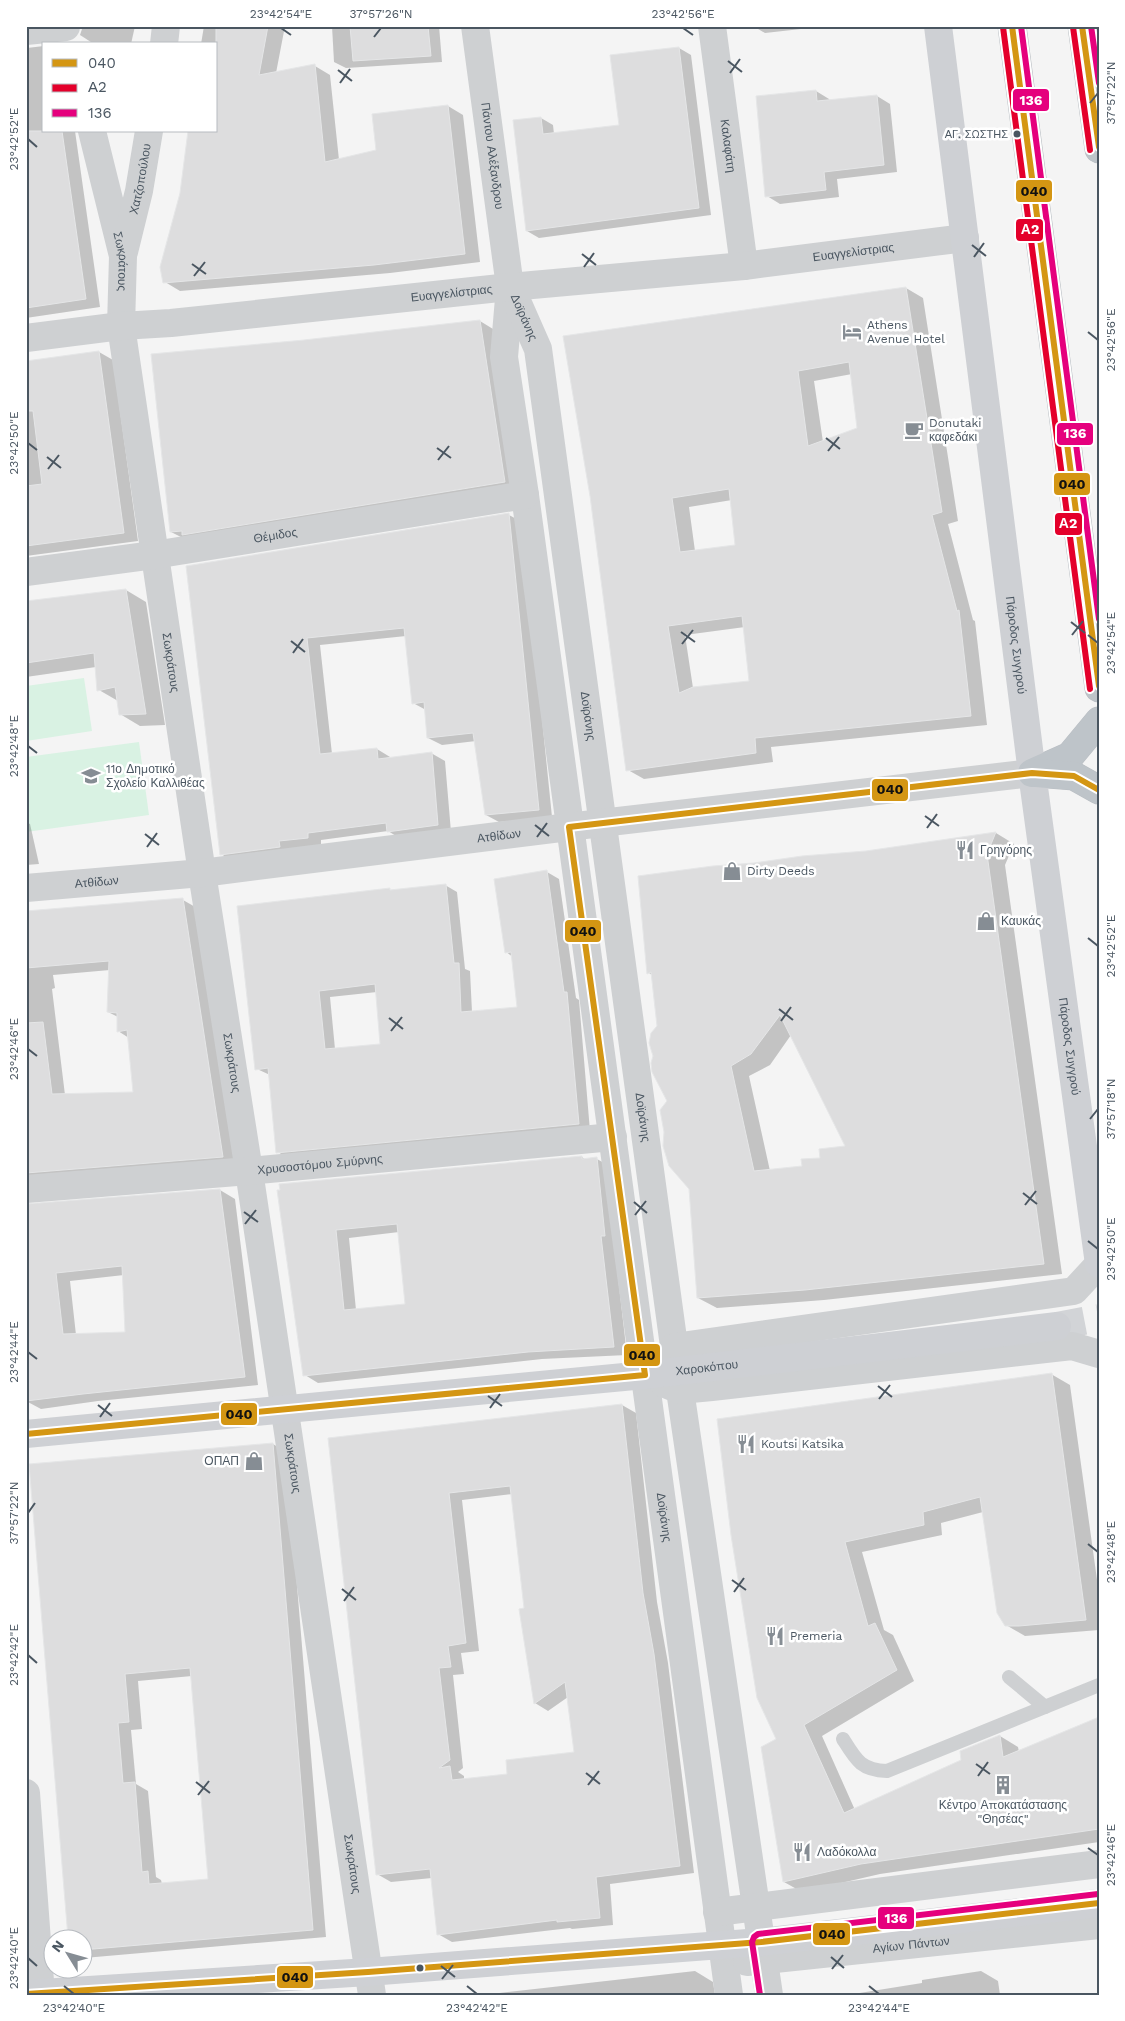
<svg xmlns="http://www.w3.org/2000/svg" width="1125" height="2021" viewBox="0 0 1125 2021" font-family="'Work Sans',sans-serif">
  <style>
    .green { fill: #d9f2e3 }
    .shadow { fill: #0003; fill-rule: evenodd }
    .building { fill: #ddddde; stroke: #e5e6e7; fill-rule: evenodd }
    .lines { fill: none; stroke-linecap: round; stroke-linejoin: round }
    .secondary-tunnel { stroke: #d2d4d7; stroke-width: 28; stroke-dasharray: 28 14; stroke-linecap: butt }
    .highway-casing { stroke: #b9bec3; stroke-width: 29 }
    .lane { stroke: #ced0d2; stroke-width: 14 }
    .street { stroke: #ced0d2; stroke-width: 28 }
    .secondary { stroke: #ced0d4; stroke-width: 28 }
    .highway { stroke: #bec4c9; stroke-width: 28 }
    .bus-1-casing { stroke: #fff; stroke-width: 10 }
    .bus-2-casing { stroke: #fff; stroke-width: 10 }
    .bus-3-casing { stroke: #fff; stroke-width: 10 }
    .bus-1 { stroke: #d49613; stroke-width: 6 }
    .bus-2 { stroke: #e4002b; stroke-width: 6 }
    .bus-3 { stroke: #e5007d; stroke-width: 6 }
    .ticks { fill: none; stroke: #4a5661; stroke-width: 2 }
    .bus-dot { fill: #4a5661; stroke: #fff; stroke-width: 2 }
    .labels { text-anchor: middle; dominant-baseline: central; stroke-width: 5; stroke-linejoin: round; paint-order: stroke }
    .bus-label { font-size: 11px; fill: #4a5661; stroke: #fff; text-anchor: end }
    .street-label { font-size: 12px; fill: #4a5661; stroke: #fff }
    .poi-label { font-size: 12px; fill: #4a5661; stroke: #fff; text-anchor: start }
    .line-badge { stroke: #fff; stroke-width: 2 }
    .badge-label { font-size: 14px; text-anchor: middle; font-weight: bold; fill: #fff }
    .pale-badge-label { font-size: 14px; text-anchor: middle; font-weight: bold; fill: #111 }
    .neatline { fill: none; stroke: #4a5661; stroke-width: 2 }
    .ticks-label { font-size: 12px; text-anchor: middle; fill: #4a5661 }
  </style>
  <rect width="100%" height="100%" fill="#f4f4f4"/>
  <g class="green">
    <path d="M84,678L92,731L26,741V686Z"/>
    <path d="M139,742L149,815L26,832V757Z"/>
  </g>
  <g class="shadow">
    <path d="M83,26H135L131,44H94L80,35Z"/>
    <path d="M204,26H285L276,73L315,66L330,75L339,160L378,151L448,106L463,115L480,262L390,273L180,291L165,282L216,131V44H201Z"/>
    <path d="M332,26H439L442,62L346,68L334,62Z"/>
    <path d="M753,26H828L765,33Z"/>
    <path d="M26,46L27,48L44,46V131H75L100,307L26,318Z"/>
    <path d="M679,48L691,55L711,215L539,238L527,231L541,118L553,125L554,134L620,126Z"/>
    <path d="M816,91L829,99L830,101L877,96L890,104L897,172L837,179L839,197L780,204L767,196Z"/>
    <path d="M906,288L923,298L958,521L948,524L973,620L975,621L987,725L771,747L773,762L644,779L628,770L591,495ZM852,374L859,429L823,442L814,381ZM732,500L736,546L695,551L689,507ZM745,627L750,682L693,688L685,635Z"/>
    <path d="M480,321L493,329L518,490L185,539L171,532L304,341Z"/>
    <path d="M99,352L113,360L138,541L26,556V362Z"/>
    <path d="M509,515L522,522L552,817L499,822L486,815L476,741L442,745L428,738L426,710L413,703L406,636L320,645L332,754L377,749L390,757V759L431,753L445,761L451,832L401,839L388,831L321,840V845L234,862L221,854L187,567Z"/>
    <path d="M126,590L146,602L165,725L140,726L120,714L118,701L99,690L96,667L26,677V602Z"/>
    <path d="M26,822L30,824L39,864L26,865Z"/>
    <path d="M996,833L1014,844L1005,865L1062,1274L824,1300L717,1308L698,1298L690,1188L668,1102L652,975L649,973L639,877L866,852ZM791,1035L847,1147L804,1168L770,1171L749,1076L770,1065Z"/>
    <path d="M547,872L559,879L576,998L579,1000L590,1131L289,1159L278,1152L270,1075L257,1069L390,890L393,891L445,885L457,892L465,969L470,971L472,1012L518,1008L513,957L506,952ZM377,992L381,1045L335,1049L330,997Z"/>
    <path d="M183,900L197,908L237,1165L26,1191V913ZM110,970L108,1012L118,1017V1031L129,1038L135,1093L65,1095L52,989L55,988L53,975Z"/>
    <path d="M582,1157L586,1160L597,1159L611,1167L614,1243L627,1355L542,1359L318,1383L305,1375L281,1191ZM399,1232L406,1305L356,1310L349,1238Z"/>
    <path d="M220,1190L235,1199L258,1385L98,1401L41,1409L26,1401V1204ZM124,1275L126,1333L76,1335L70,1281Z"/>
    <path d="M1051,1374L1070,1385L1099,1594V1630L1025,1636L1006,1625L983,1512L941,1523L942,1535L862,1552L884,1630L893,1635L914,1681L822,1736L855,1810L962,1761L1000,1736L1018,1747L1019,1752L1099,1718V1842L880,1874L802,1892L784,1882L778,1740L732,1534Z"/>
    <path d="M622,1405L636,1413L657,1602L668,1663L694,1873L610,1884L613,1925L572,1929L570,1928L452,1942L438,1934L432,1878L391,1882L377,1874L329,1439ZM513,1494L535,1703L548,1711L568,1697L575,1753L508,1775L464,1780V1776L458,1772L463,1768L453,1675L464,1674L461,1653L479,1651L462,1500Z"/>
    <path d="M273,1444L286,1452L326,1937L84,1958L82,1938H69L30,1465ZM192,1676L209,1880L162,1884L161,1880L156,1877L148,1791L136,1784L131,1730L142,1729L138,1681Z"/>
    <path d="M695,1971L713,1982L715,1995H482Z"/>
    <path d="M981,1971L998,1981L1000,1995H847L922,1983V1980Z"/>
    <path d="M341,1993L344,1995H316Z"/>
  </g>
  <g class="building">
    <path d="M216,26H268L259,75L315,64L325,162L376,150L372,114L448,105L465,254L374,265L163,283L160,267L180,193L188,131H216Z"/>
    <path d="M350,26H428L431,56L353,61Z"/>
    <path d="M679,47L699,208L526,231L513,120L541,117L543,134L619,125L610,55Z"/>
    <path d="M816,90L817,101L877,95L884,165L824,172L826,190L765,197L756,96Z"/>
    <path d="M26,131H62L86,299L26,308Z"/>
    <path d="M906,287L942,512L932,515L957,611L959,610L971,716L755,738L756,753L626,771L590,496L563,336ZM849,362L857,428L808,446L798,371ZM729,489L735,545L680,552L672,498ZM742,616L749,681L693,687L679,693L668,626Z"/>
    <path d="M480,320L505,482L182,535V531L170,532L151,354L304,340Z"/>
    <path d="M99,351L124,533L26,546V486L42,484L33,411H26V361Z"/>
    <path d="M509,513L539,810L485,815L473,733L427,738L424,702L412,704L404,628L307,638L320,754L377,748L378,759L432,752L438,825L387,832L386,823L308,833V838L279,841L280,847L220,855L186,566Z"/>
    <path d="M126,589L146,714L119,715L115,687L97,691L94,653L26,663V601Z"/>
    <path d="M996,832L987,854L1044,1264L805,1290L697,1298L689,1189L669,1166L663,1146L664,1132L660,1110L667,1101L652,1072L651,1063L653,1056L649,1043L651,1033L657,1026L651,972L647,974L638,876L713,866L754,863L802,856L866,851ZM780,1015L845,1146L819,1149L820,1158L801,1159L802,1166L754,1171L731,1066L751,1054Z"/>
    <path d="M547,870L564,992H567L579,1124L276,1153L268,1068L255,1070L237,906L390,888V890L446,884L454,963H459L461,1012L517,1007L511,952L505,953L494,879ZM375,984L380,1044L325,1049L319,991Z"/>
    <path d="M183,898L223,1157L26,1173V1023L43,1022L52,1094L133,1092L127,1030L117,1032V1013L107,1012L109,961L26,968V911Z"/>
    <path d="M582,1156V1159L597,1157L605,1236H601L614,1347L528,1352L303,1376L277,1190H280L279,1184ZM397,1224L405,1304L344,1310L336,1230Z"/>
    <path d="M220,1189L245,1377L83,1394L26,1401V1204ZM122,1266L125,1332L63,1334L56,1273Z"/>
    <path d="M1052,1373L1086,1620L1019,1626H1005L997,1613L980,1497L923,1512L924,1525L845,1542L868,1626L875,1623L897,1670L804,1725L844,1813L961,1760L960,1751L1000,1735L1003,1757L1099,1717V1829L861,1864L783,1882L761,1747L776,1739L757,1698L731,1535L717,1419Z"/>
    <path d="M622,1404L643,1593L654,1654L680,1866L596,1877L600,1918L557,1922V1920L437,1935L430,1869L376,1875L328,1438ZM510,1486L524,1608L519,1609L534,1704L565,1682L574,1752L506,1760L507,1774L452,1780L450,1766L439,1768L450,1760L439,1668L451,1667L448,1646L466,1643L449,1493Z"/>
    <path d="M273,1443L313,1930L82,1950V1938H68L29,1464ZM190,1668L208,1879L149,1884L148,1871L142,1872L135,1782L123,1783L118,1723L129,1722L125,1674Z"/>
  </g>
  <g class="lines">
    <path class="secondary-tunnel" d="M1057,1326L1099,1318"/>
    <g class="highway-casing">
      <g id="highway">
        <path d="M1012,26L1099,688"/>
        <path d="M1082,26L1099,149"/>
        <path d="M1032,773L1070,756L1099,721"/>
        <path d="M1036,773L1074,776L1099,790"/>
      </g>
    </g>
    <g class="lane">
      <path d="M1009,1677L1045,1707"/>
      <path d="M843,1739C856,1760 861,1770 887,1771L1099,1685"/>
    </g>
    <g class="street">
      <path id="s1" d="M475,26L510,287L504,357L525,495L729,1995"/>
      <path id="s2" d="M712,26L744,266"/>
      <path d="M26,31L66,27"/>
      <path d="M164,44L166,26"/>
      <path id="s3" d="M92,131L123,256L121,326L202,873L249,1171L372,1995"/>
      <path id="s4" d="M124,252L139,191L149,131"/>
      <path id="s5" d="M512,290L538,349L680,1390L769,1995"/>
      <path id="s6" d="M26,338L121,326L171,323L510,287L744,266L965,238"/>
      <path id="s7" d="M26,572L154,555L525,495"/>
      <path id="s8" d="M26,888L202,873L601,823L1032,773"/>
      <path id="s9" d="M26,1189L249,1171L613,1137"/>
      <path d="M674,1347L1074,1291L1099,1264"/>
      <path d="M663,1383L680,1390L712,1387L1072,1346L1099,1354"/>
      <path d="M26,1793L41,1995"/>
      <path d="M717,1912L1099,1864"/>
      <path id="s10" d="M747,1962L1099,1925"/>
    </g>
    <g class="secondary">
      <path id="s11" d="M938,26L1032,773L1099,1264"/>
      <path id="s12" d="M26,1434L645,1375L1057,1326"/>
      <path d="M26,1994L368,1972L761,1942L1099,1903"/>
    </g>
    <use href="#highway" class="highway"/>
    <g class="bus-1-casing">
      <g id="bus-1">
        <path d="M1012,26L1099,686"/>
        <path d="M1082,26L1099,147"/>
        <path d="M26,1434L645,1375L569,827L1032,773L1074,776L1099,790"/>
        <path d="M26,1994L368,1972L761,1942L1099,1903"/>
      </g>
    </g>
    <g class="bus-2-casing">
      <g id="bus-2">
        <path d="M1003,27L1090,689"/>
        <path d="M1073,27L1090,150"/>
      </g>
    </g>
    <g class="bus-3-casing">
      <g id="bus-3">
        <path d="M1021,26L1099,619"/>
        <path d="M1091,26L1099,83"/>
        <path d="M760,1995L752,1942L754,1937L758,1934L1098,1894"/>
      </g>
    </g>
    <use href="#bus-1" class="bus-1"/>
    <use href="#bus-2" class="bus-2"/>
    <use href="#bus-3" class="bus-3"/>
  </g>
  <path class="ticks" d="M281,28L291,35M683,28L693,35M374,37L381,28M728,61L742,72M338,70L352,81M730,73L740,59M340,83L350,69M1090,103L1098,93M28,139L37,147M972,245L986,256M582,254L596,265M974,257L984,243M192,264L206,274M584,267L594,253M194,276L205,262M1088,332L1098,340M826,438L840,449M28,443L37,450M437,448L451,458M828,451L839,437M47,457L61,468M438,460L449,446M48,469L59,455M1071,622L1085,633M681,632L695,642M1072,635L1083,621M1088,635L1098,643M291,641L305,652M682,644L693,630M293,653L303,639M28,746L37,753M925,816L939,826M535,825L549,836M927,828L937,814M145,834L159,845M537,837L547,823M147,847L157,833M1088,938L1098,946M779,1009L793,1020M389,1018L403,1029M781,1021L791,1007M391,1031L402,1017M28,1049L37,1056M1090,1119L1098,1109M1023,1193L1037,1204M634,1202L647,1213M1025,1205L1036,1191M244,1212L258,1222M635,1215L646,1201M245,1224L256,1210M1088,1241L1098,1249M28,1352L37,1359M878,1386L892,1397M488,1396L502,1406M879,1399L890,1385M98,1405L112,1416M490,1408L500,1394M100,1417L110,1403M28,1513L35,1503M1088,1544L1098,1552M732,1580L746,1590M342,1589L356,1600M734,1592L744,1578M344,1601L354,1587M28,1655L37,1663M976,1764L990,1774M586,1773L600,1784M978,1776L988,1762M196,1782L210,1793M588,1785L599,1771M198,1795L209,1781M1088,1848L1098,1855M831,1957L844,1968M28,1958L37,1966M441,1966L455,1977M832,1969L843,1955M442,1979L453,1965M64,1986L74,1994M467,1986L477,1994M869,1986L879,1994"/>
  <defs>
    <g id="hotel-bare" transform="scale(1.5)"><path d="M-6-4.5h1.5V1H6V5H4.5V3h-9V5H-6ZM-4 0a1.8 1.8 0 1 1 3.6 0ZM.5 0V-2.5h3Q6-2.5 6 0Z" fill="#868d94" stroke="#fff" stroke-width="2.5" paint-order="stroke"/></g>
    <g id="cafe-bare" transform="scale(1.5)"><path d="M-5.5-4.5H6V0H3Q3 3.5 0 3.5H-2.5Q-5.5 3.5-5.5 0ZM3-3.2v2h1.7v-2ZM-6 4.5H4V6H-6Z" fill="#868d94" stroke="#fff" stroke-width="2.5" paint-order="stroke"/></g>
    <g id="school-bare" transform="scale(1.5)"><path d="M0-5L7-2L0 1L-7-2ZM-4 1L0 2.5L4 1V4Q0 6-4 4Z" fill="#868d94" stroke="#fff" stroke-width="2.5" paint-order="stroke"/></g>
    <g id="restaurant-bare" transform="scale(1.5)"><path d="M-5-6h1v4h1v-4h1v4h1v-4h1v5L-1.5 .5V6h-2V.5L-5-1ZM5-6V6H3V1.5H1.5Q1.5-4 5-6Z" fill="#868d94" stroke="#fff" stroke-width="2.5" paint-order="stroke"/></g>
    <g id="shop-bare" transform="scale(1.5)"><path d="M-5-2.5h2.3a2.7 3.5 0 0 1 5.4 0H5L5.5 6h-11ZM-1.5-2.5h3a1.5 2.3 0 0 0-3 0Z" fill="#868d94" stroke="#fff" stroke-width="2.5" paint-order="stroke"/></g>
    <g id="building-bare" transform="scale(1.5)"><path d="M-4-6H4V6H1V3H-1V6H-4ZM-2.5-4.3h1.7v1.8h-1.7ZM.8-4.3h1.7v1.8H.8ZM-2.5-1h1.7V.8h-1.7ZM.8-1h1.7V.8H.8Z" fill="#868d94" stroke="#fff" stroke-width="2.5" paint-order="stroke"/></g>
  </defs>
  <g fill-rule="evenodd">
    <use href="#hotel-bare" x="852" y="332"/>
    <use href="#cafe-bare" x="914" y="430"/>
    <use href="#school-bare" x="91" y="776"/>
    <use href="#restaurant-bare" x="965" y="850"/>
    <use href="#shop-bare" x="732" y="871"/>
    <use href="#shop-bare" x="986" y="921"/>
    <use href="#restaurant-bare" x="746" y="1444"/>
    <use href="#shop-bare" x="254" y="1461"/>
    <use href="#restaurant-bare" x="775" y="1636"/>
    <use href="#building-bare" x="1003" y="1785"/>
    <use href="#restaurant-bare" x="802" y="1852"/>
  </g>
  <g class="bus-dot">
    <circle cx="1017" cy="134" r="4.5"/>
    <circle cx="420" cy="1968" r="4.5"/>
  </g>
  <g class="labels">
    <g class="bus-label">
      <text x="1008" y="134">ΑΓ. ΣΩΣΤΗΣ</text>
    </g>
    <g class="street-label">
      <text stroke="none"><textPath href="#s2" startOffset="121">Καλαφάτη</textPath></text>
      <text stroke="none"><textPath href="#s1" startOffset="131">Πάντου Αλέξανδρου</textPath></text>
      <text stroke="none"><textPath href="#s4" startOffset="75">Χατζοπούλου</textPath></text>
      <text stroke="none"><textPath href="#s6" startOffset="832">Ευαγγελίστριας</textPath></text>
      <text stroke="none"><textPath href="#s3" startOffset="134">Σωκράτους</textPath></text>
      <text stroke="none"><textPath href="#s6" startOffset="428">Ευαγγελίστριας</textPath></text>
      <text stroke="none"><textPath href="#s5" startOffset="30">Δοϊράνης</textPath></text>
      <text stroke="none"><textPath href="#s7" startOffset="252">Θέμιδος</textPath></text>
      <text stroke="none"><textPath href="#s11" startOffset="624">Πάροδος Συγγρού</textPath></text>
      <text stroke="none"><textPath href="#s3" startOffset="539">Σωκράτους</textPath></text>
      <text stroke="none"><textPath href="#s5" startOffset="435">Δοϊράνης</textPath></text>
      <text stroke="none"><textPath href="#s8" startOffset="476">Ατθίδων</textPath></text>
      <text stroke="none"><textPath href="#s8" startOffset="71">Ατθίδων</textPath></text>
      <text stroke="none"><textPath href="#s11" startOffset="1029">Πάροδος Συγγρού</textPath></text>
      <text stroke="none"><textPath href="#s3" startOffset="944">Σωκράτους</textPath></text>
      <text stroke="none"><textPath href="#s5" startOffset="840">Δοϊράνης</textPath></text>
      <text stroke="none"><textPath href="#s9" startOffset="295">Χρυσοστόμου Σμύρνης</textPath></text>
      <text stroke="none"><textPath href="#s12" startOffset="684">Χαροκόπου</textPath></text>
      <text stroke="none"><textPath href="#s3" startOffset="1349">Σωκράτους</textPath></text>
      <text stroke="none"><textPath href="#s1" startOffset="1505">Δοϊράνης</textPath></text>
      <text stroke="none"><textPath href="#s3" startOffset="1754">Σωκράτους</textPath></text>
      <text stroke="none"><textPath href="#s10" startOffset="165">Αγίων Πάντων</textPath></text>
    </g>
    <g class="poi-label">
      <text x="867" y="325">Athens<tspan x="867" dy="14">Avenue Hotel</tspan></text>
      <text x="929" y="423">Donutaki<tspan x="929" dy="14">καφεδάκι</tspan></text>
      <text x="106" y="769">11ο Δημοτικό<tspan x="106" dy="14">Σχολείο Καλλιθέας</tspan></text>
      <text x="980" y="850">Γρηγόρης</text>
      <text x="747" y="871">Dirty Deeds</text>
      <text x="1001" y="921">Καυκάς</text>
      <text x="761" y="1444">Koutsi Katsika</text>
      <text x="239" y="1461" text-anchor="end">ΟΠΑΠ</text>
      <text x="790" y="1636">Premeria</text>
      <text x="1003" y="1805" text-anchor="middle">Κέντρο Αποκατάστασης<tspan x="1003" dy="14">"Θησέας"</tspan></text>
      <text x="817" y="1852">Λαδόκολλα</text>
    </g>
  </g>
  <g class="line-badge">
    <rect x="1012" y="88" width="38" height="24" rx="5" fill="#e5007d"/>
    <rect x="1015" y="179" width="38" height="24" rx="5" fill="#d49613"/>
    <rect x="1015" y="218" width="29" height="24" rx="5" fill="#e4002b"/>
    <rect x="1056" y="422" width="38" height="24" rx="5" fill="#e5007d"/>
    <rect x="1053" y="472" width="38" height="24" rx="5" fill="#d49613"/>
    <rect x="1054" y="512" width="29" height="24" rx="5" fill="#e4002b"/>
    <rect x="871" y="778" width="38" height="24" rx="5" fill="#d49613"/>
    <rect x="564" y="919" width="38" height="24" rx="5" fill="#d49613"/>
    <rect x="623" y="1343" width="38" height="24" rx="5" fill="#d49613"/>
    <rect x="220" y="1402" width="38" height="24" rx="5" fill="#d49613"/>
    <rect x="877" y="1906" width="38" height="24" rx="5" fill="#e5007d"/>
    <rect x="812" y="1922" width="39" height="24" rx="5" fill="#d49613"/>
    <rect x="276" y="1965" width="38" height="24" rx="5" fill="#d49613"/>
  </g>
  <g class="badge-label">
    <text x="1031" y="105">136</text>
    <text x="1030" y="234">Α2</text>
    <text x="1075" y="438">136</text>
    <text x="1068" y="528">Α2</text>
    <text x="896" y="1923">136</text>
  </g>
  <g class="pale-badge-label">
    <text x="1034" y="196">040</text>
    <text x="1072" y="489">040</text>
    <text x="890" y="794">040</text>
    <text x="583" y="936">040</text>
    <text x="642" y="1360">040</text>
    <text x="239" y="1419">040</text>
    <text x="832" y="1939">040</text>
    <text x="295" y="1982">040</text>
  </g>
  <rect width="1125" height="2021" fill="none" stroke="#ffffff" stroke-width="55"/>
  <rect x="42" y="42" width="175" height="90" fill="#ffffff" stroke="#b7bbc0"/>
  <rect x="52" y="59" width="25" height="8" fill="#d49613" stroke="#b7bbc0"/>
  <text x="88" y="68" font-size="15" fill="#4a5661">040</text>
  <rect x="52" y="84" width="25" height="8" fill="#e4002b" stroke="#b7bbc0"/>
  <text x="88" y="92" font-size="15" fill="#4a5661">Α2</text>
  <rect x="52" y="109" width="25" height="8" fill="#e5007d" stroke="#b7bbc0"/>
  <text x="88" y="118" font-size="15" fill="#4a5661">136</text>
  <g transform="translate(68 1954) rotate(307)"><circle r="24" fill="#ffffff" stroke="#b7bbc0"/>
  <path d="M0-4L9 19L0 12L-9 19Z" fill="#868d94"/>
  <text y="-8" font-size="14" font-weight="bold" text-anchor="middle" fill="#4a5661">N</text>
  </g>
  <rect x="28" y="28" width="1070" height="1966" class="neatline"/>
  <g class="ticks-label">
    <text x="281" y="18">23°42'54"E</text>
    <text x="381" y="18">37°57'26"N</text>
    <text x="683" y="18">23°42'56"E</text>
    <text transform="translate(1111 93) rotate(-90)" y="4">37°57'22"N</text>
    <text transform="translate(14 139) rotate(-90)" y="4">23°42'52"E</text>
    <text transform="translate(1111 340) rotate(-90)" y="4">23°42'56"E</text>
    <text transform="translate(14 443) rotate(-90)" y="4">23°42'50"E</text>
    <text transform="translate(1111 643) rotate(-90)" y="4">23°42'54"E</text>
    <text transform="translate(14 746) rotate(-90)" y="4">23°42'48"E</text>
    <text transform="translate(1111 946) rotate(-90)" y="4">23°42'52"E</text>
    <text transform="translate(14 1049) rotate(-90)" y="4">23°42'46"E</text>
    <text transform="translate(1111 1109) rotate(-90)" y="4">37°57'18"N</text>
    <text transform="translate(1111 1249) rotate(-90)" y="4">23°42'50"E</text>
    <text transform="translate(14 1352) rotate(-90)" y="4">23°42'44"E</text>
    <text transform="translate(14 1513) rotate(-90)" y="4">37°57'22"N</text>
    <text transform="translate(1111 1552) rotate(-90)" y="4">23°42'48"E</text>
    <text transform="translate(14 1655) rotate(-90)" y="4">23°42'42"E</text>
    <text transform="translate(1111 1855) rotate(-90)" y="4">23°42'46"E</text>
    <text transform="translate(14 1958) rotate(-90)" y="4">23°42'40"E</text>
    <text x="74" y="2012">23°42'40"E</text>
    <text x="477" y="2012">23°42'42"E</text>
    <text x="879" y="2012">23°42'44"E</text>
  </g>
</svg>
